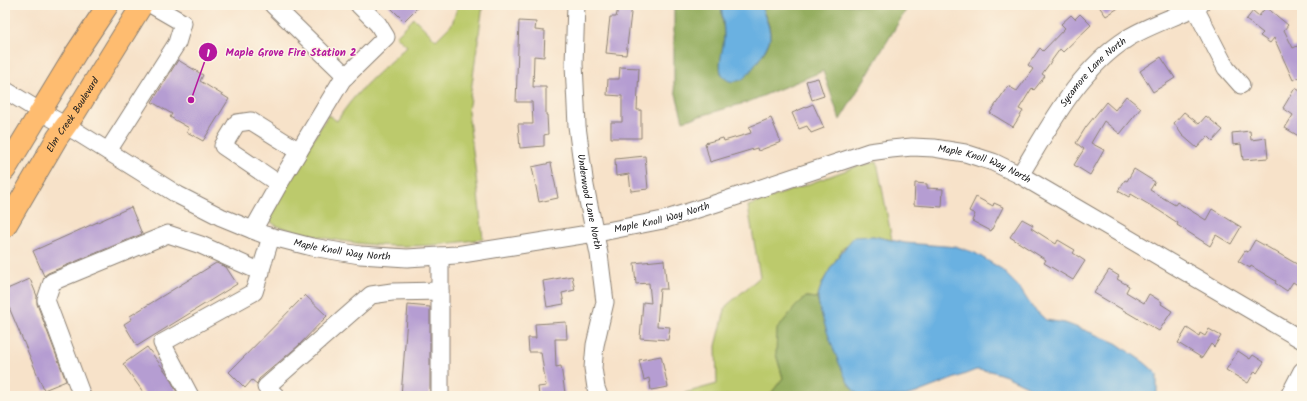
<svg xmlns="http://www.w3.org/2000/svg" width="1307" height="401" viewBox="0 0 1307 401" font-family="Kalam,sans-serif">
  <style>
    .green { fill: #bcca6c; stroke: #6c7344 }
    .forest { fill: #95ae60; stroke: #58653e }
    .water { fill: #6bb1e1; stroke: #44667e }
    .building { fill: #b59dd2 }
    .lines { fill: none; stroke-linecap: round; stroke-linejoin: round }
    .minor-casing { stroke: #8a7f72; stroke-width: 19 }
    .major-casing { stroke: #8a7f72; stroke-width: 23 }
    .minor { stroke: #fff; stroke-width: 17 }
    .major { stroke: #febc70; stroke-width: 21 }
    .labels { text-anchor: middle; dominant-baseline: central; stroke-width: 3; stroke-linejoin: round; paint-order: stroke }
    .street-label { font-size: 10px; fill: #1c1c1c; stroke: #fcf5e5 }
    .leader { fill: none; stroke: #b5179e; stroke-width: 1.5 }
    .callout-dot { fill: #b5179e; stroke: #fcf5e5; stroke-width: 1.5 }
    .mark-label { font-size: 12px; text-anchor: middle; font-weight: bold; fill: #fff }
    .callout-label { font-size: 11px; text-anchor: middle; font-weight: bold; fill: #b5179e; stroke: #fcf5e5; stroke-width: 3; stroke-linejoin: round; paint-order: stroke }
  </style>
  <rect width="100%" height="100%" fill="#fcf5e5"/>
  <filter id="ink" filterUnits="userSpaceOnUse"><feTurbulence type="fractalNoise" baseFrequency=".025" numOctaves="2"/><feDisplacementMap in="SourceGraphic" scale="8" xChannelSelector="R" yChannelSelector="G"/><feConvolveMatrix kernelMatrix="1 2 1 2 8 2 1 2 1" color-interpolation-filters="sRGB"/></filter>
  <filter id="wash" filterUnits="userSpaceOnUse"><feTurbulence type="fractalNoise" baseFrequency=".012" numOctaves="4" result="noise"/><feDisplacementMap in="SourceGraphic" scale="16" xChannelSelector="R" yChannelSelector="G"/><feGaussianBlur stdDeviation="0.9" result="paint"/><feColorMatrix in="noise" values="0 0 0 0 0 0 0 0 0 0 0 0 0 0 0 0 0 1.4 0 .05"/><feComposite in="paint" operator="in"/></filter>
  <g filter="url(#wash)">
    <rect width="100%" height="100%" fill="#f7e2c9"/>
    <g class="green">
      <path d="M458,5H483L468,112L475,167L483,239C466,241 449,244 432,245C379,249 327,241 277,226C271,223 269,221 269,213L328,115L337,121C354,92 383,69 407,46L396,36L414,18L436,40L452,24Z"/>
      <path d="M877,162L892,240L873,236L843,248L823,281L817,298L806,297L776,354L783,378L769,396H674L717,384L716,346L726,306L760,277L748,206L855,167Z"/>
    </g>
    <g class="forest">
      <path d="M674,5H721L724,34L723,51L720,64L756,63C765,52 773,41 769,26C767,19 763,12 761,5H909L840,120L823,71L748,102L683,121L674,86Z"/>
      <path d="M806,297L817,298L825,325L848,383L857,394L862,396H769L783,378L776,354L777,329L796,306Z"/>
    </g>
    <g class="water">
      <path d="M721,5H761C764,16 770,25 770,37C770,46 749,76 741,80C738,81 733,82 729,81C726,79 722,77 721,73C718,63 724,46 724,36C724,26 722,15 721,5Z"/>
      <path d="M873,236L905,243L958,247L975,253L1000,268L1019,287L1032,307L1046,320L1065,323L1087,331L1116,343L1145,363L1157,374V396H1041L1027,386L1006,376L991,371L976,370L916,393L905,396H862C856,394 852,389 849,384C842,374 816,306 818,297C820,280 843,249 854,237Z"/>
    </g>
    <g id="blocks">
      <g class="building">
        <path d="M388,5H420L404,21Z"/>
        <path d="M619,5H632L626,55L606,53L610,17H616Z"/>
        <path d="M1098,5H1123L1106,16Z"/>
        <path d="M1266,7L1288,25L1284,30L1293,48L1302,44V76L1293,80L1274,38L1270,43L1260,36L1263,33L1246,20L1253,11L1259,16Z"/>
        <path d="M1080,14L1091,25L1063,52L1060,49L1042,74L1045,76L1034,90L1032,88L1019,109L1023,111L1013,127L990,113L1008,86L1017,91L1033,69L1028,65L1040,48L1043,51L1065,28L1061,24L1071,15L1075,19Z"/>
        <path d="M519,21L536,22L535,30L545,31L544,57L534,56L533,87H546V115H547L548,134L544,135V146L520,148L518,124H533L532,102H516Z"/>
        <path d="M1161,57L1175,78L1153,92L1140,71Z"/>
        <path d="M178,60L203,75L200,81L229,99L203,141L187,132L189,128L170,117L172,114L152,102Z"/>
        <path d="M620,67L639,68L637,110H641V138H611V122H622V96L607,95L608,79H619Z"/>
        <path d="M818,78L824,96L812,100L806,81Z"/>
        <path d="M1295,88L1302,92V138L1285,128L1293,115L1283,108Z"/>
        <path d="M1126,96L1141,108L1120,134L1104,121L1091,143L1104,150L1090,175L1074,165L1084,149L1076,143L1086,127L1106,102L1115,110Z"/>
        <path d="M813,104L824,128L811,133L807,126L799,129L792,113Z"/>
        <path d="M1184,112L1199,124L1206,116L1223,130L1213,141L1208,136L1197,148L1182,135L1174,123Z"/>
        <path d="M771,118L781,142L758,151L757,148L710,162L705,143L723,138L724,141L751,133L749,127Z"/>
        <path d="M1250,131L1251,140L1266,138L1268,158L1243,160L1241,144L1233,145L1232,133Z"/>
        <path d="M645,156L648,189L631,191L629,174L616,176L615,159Z"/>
        <path d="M551,163L558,198L539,202L532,167Z"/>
        <path d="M1134,169L1155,182L1150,190L1175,205L1177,202L1206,220L1212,209L1241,227L1231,244L1216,235L1210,246L1177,225L1178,223L1158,210L1131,194L1129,197L1118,191L1125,180L1127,181Z"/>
        <path d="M915,183L927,184V188L943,189L942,207L914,205Z"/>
        <path d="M976,197L993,206L994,203L1003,207L991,231L972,221L975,214L969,211Z"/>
        <path d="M131,207L142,234L48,273L44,276L33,251Z"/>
        <path d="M1022,219L1033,225L1031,228L1056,244L1058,240L1075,250L1073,253L1085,261L1073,280L1044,263L1046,260L1010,237Z"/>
        <path d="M1255,240L1302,267V288L1293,282L1287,291L1275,283L1276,281L1251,266L1250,268L1238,261L1245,251L1248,252Z"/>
        <path d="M664,260L667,289H660L657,326L670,327L668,340L640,338L643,302L651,303L649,283L636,284L634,263Z"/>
        <path d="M216,263L226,267L237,284L137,346L124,324L132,319L130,316Z"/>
        <path d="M1109,270L1119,276L1117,279L1129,286L1126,292L1144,303L1149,294L1162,302L1161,304L1172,311L1159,331L1094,293Z"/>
        <path d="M572,276L575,290L562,293L564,304L547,307L543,281Z"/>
        <path d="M30,279L37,296V304L66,381L44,390L5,298V290Z"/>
        <path d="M305,295L327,316L298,346L259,379L257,384L252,380L245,388L229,372Z"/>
        <path d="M408,305L430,307V396H401Z"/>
        <path d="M566,322L567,339H555L556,367L561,366L565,393L539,396L538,387L546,386L541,352H529L528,338H536L535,324Z"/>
        <path d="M1187,328L1199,336L1200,333L1205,336L1209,329L1221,336L1214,347L1211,344L1202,358L1178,343Z"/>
        <path d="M147,347L168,375L179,396H146L123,364Z"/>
        <path d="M1238,351L1250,359L1253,355L1264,362L1257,373L1255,371L1248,383L1226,370Z"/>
        <path d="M661,356L668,387L651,390L649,378L644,380L639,360Z"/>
      </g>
    </g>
  </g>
  <g filter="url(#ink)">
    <use href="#blocks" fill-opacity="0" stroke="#8a7f72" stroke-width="1"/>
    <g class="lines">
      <g class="minor-casing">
        <g id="minor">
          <path d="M273,5L346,76"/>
          <path id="s1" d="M576,5L574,64L577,126L585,186L599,254L605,302L595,345L593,368L596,388L599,396"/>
          <path d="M1195,8L1226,68L1241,85"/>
          <path id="s2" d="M5,90L41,112L77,132L178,195L221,217L265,235L312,247L360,255L407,258L456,255L607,231L663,220L717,203L869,152L891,149L912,147L934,148L965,153L993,162L1020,175L1302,340"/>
          <path d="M108,151L177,43L183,23L152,5"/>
          <path id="s3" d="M1020,175C1050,126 1078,70 1128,38C1151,24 1176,17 1200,5"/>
          <path d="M279,184L223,146L237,123L251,121L299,151"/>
          <path d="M253,230L279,184L342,80L386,37L378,24L359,5"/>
          <path d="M82,396L46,300L52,282L168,234L201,245L261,272"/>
          <path d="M190,396L162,343L254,292L271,237"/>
          <path d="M276,396L266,387L371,295L392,292L440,291"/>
          <path d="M440,396V256"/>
          <path d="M1289,396L1302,371"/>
        </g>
      </g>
      <g class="major-casing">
        <g id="major">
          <path d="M5,170L76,53L108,5"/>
          <path id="s4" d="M5,227L57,138L75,113L142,5"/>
        </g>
      </g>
      <use href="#minor" class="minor"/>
      <use href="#major" class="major"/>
    </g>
  </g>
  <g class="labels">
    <g class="street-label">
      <text stroke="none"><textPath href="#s3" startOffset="127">Sycamore Lane North</textPath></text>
      <text stroke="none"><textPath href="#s4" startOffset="131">Elm Creek Boulevard</textPath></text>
      <text stroke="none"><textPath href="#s2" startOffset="1037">Maple Knoll Way North</textPath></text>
      <text stroke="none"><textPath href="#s1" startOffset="198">Underwood Lane North</textPath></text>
      <text stroke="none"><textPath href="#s2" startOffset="701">Maple Knoll Way North</textPath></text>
      <text stroke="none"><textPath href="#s2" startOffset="377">Maple Knoll Way North</textPath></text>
    </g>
  </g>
  <path class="leader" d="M191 100L208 52"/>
  <g class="callout-dot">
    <circle cx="191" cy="100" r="4"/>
    <circle cx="208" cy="52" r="10"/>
  </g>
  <g class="mark-label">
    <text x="208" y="57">1</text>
  </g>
  <g class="callout-label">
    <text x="291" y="56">Maple Grove Fire Station 2</text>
  </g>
  <rect width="1307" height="401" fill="none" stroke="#fcf5e5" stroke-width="20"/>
</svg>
